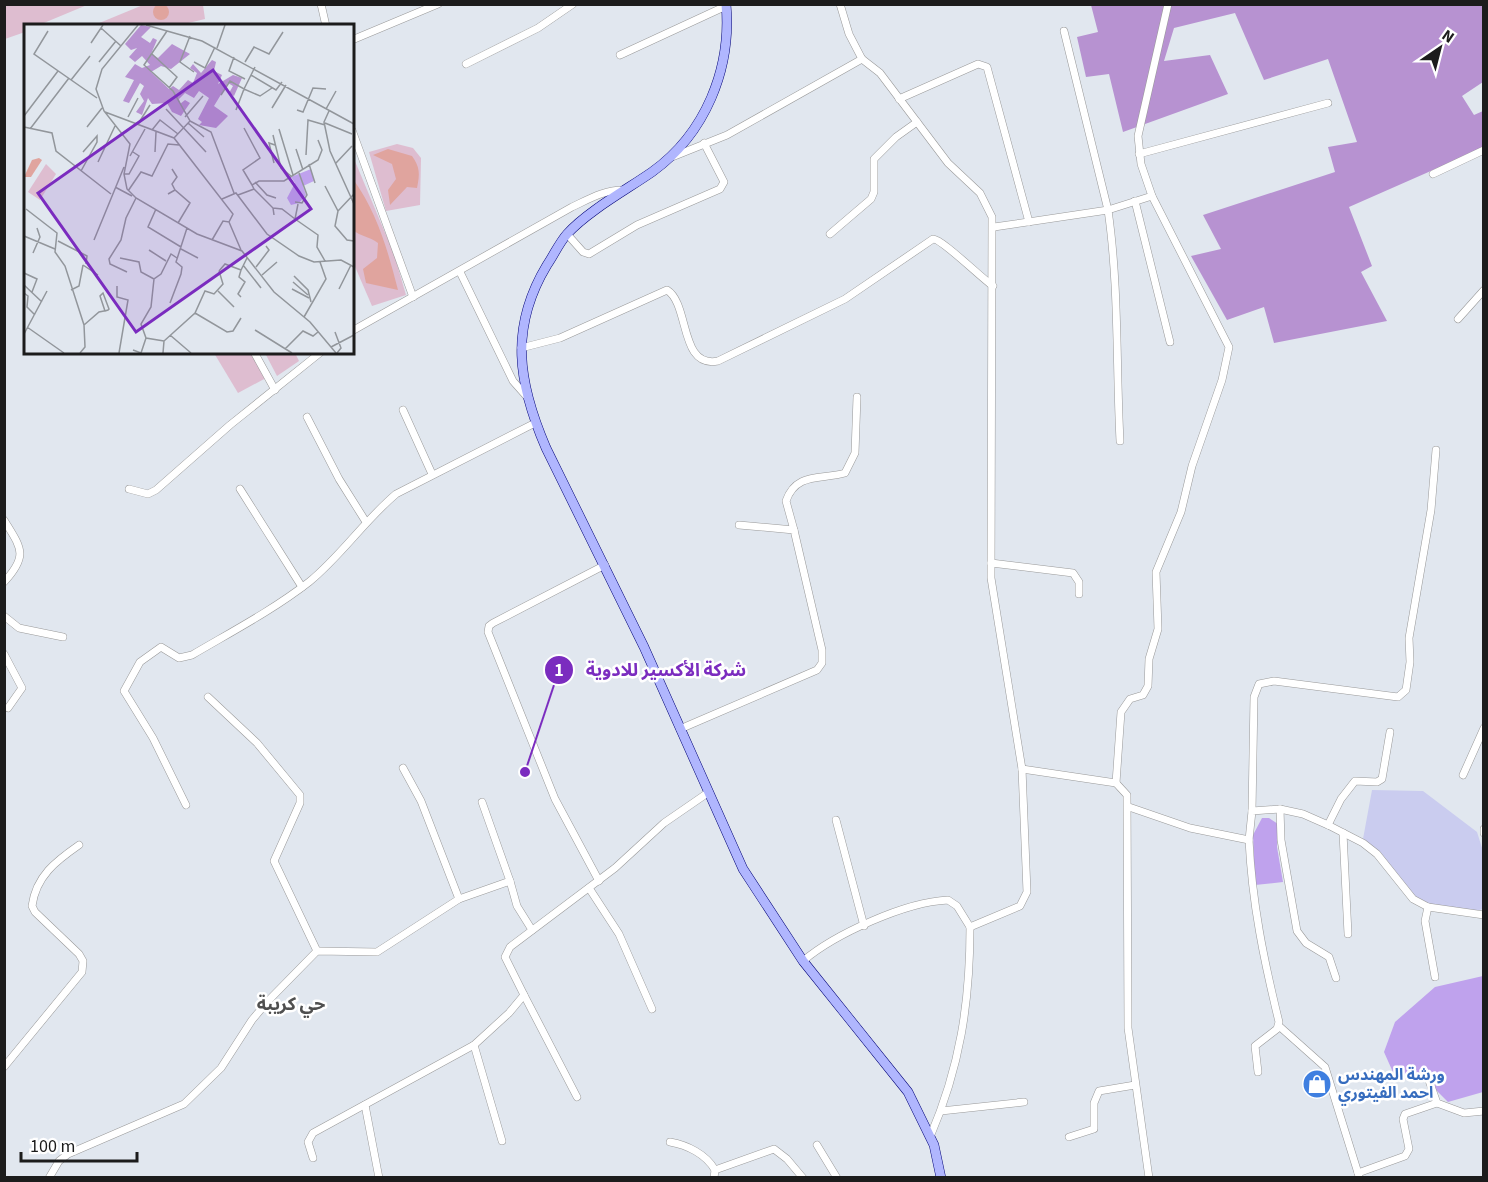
<svg xmlns="http://www.w3.org/2000/svg" width="1488" height="1182" viewBox="0 0 1488 1182" font-family="'Source Sans 3','Noto Sans Arabic',sans-serif">
  <style>
    .farmland { fill: #caccef }
    .grass { fill: #bfa2ed }
    .forest { fill: #b792d1 }
    .wetland { fill: #debdd0 }
    .water { fill: #e0a49e }
    .lines { fill: none; stroke-linecap: round; stroke-linejoin: round }
    .minor-casing { stroke: #999; stroke-width: 8 }
    .secondary-casing { stroke: #000277; stroke-width: 10 }
    .minor { stroke: #fff; stroke-width: 7 }
    .secondary { stroke: #b0b6fe; stroke-width: 9 }
    .labels { text-anchor: middle; dominant-baseline: central; stroke-width: 5; stroke-linejoin: round; paint-order: stroke }
    .shop-label { font-size: 16px; font-weight: bold; fill: #366cbe; stroke: #fff; text-anchor: start }
    .neighbourhood-label { font-size: 18px; font-weight: bold; fill: #4f4f4f; stroke: #fff }
    .inset-road { fill: none; stroke: #92969b; stroke-width: 1.5 }
    .view { fill: #7b2cbf; fill-opacity: 0.15; stroke: #7b2cbf; stroke-width: 3 }
    .inset-edge { fill: none; stroke: #1c1c1c; stroke-width: 3 }
    .leader { fill: none; stroke: #7b2cbf; stroke-width: 2 }
    .callout-dot { fill: #7b2cbf; stroke: #fff; stroke-width: 2 }
    .mark-label { font-size: 18px; text-anchor: middle; font-weight: bold; fill: #fff }
    .callout-label { font-size: 18px; text-anchor: middle; font-weight: bold; fill: #7b2cbf; stroke: #fff; stroke-width: 5; stroke-linejoin: round; paint-order: stroke }
  </style>
  <rect width="100%" height="100%" fill="#e1e7ef"/>
  <path class="farmland" d="M1372,790L1423,791L1477,832L1483,851V909L1471,912L1435,907L1409,893L1381,853L1363,839Z"/>
  <g class="grass">
    <path d="M1262,818H1269L1278,824L1277,847L1283,882L1255,885L1253,835Z"/>
    <path d="M1483,976V1092L1448,1102L1424,1078L1396,1079L1384,1052L1395,1022L1435,987Z"/>
  </g>
  <path class="forest" d="M1091,5H1483V82L1462,96L1474,115L1483,111V148L1349,207L1372,266L1361,272L1387,321L1274,343L1264,307L1227,320L1191,256L1221,249L1203,215L1335,172L1328,147L1357,142L1328,59L1264,80L1235,13L1174,28L1164,61L1210,55L1228,94L1123,132L1109,74L1086,77L1077,37L1098,32Z"/>
  <g class="wetland">
    <path d="M4,5H87L39,25L26,26L25,32L5,39Z"/>
    <path d="M143,5H203L205,19L180,25L92,26Z"/>
    <path d="M397,144L413,148L421,158L420,205L386,211L369,152Z"/>
    <path d="M352,154L394,254L406,295L372,306L353,262Z"/>
    <path d="M214,353H251L266,378L238,393Z"/>
    <path d="M265,353H295L299,361L277,376Z"/>
  </g>
  <g class="water">
    <circle cx="161" cy="12" r="8"/>
    <path d="M388,149L412,156C420,167 420,174 417,188L407,187L390,205L388,190L396,179L392,164L373,155Z"/>
    <path d="M353,179C377,212 388,251 398,290L366,283L363,269L377,258L378,243C369,236 361,237 353,230Z"/>
  </g>
  <g class="lines">
    <g class="minor-casing">
      <g id="minor">
        <path d="M321,4L326,26"/>
        <path d="M1064,31L1108,210C1119,286 1116,364 1120,441"/>
        <path d="M352,40L438,4"/>
        <path d="M620,55L726,6"/>
        <path d="M466,64L538,28L573,4"/>
        <path d="M899,99L978,64L987,67L1029,222"/>
        <path d="M352,130L413,297"/>
        <path d="M1139,154L1328,103"/>
        <path d="M672,157L727,135L862,59"/>
        <path d="M1433,174L1484,150"/>
        <path d="M1135,201L1170,342"/>
        <path d="M994,227L1108,210L1152,196L1141,164L1138,136L1168,4"/>
        <path d="M567,234L583,252L589,254L637,225L720,189L724,182L704,143"/>
        <path d="M830,234L871,199L874,192V159L896,137L917,122"/>
        <path d="M460,272L513,381L528,398"/>
        <path d="M1458,319L1484,290"/>
        <path d="M352,331L572,207C589,199 606,189 625,190"/>
        <path d="M521,348L560,338L667,290C690,304 679,369 718,361L845,299L933,239C942,239 980,277 993,286"/>
        <path d="M254,352L275,390"/>
        <path d="M403,410L432,474"/>
        <path d="M307,417L339,479L366,522"/>
        <path d="M129,489L148,494L156,490L230,425L321,352"/>
        <path d="M240,489L302,587"/>
        <path d="M4,520C21,548 29,555 4,582"/>
        <path d="M794,530L786,501C796,472 821,480 845,473L855,453L857,397"/>
        <path d="M991,563L1073,573L1079,582V594"/>
        <path d="M4,616L19,628L63,637"/>
        <path d="M4,654L22,688L8,708"/>
        <path d="M208,697L257,743L300,795V803L274,861L317,951"/>
        <path d="M680,729L817,670L822,663V650L794,530L739,525"/>
        <path d="M403,768L421,801L459,899"/>
        <path d="M1022,769L1116,783L1127,795L1128,1028L1149,1178"/>
        <path d="M1463,775L1484,728"/>
        <path d="M1116,783L1121,712L1130,699L1143,695L1148,686L1149,659L1158,629L1156,572L1181,512L1192,466L1222,380L1229,347L1152,196"/>
        <path d="M482,802L510,881"/>
        <path d="M186,805L153,738L124,691L140,662L161,647L179,658L192,655C231,632 273,610 309,582C341,556 364,521 396,494L535,423"/>
        <path d="M1129,807L1190,828L1249,840L1252,811L1280,809L1303,814L1328,825L1363,843L1377,854L1413,899L1428,907L1484,915"/>
        <path d="M1280,809L1281,840L1297,931L1306,943L1329,957L1336,978"/>
        <path d="M1252,811L1254,697L1259,684L1274,681L1398,697L1406,690L1410,662L1409,638L1431,510L1436,450"/>
        <path d="M836,820L864,926"/>
        <path d="M1328,825L1341,799L1355,781L1377,782L1382,779L1390,732"/>
        <path d="M1484,829V833"/>
        <path d="M1343,833L1348,934"/>
        <path d="M1249,840C1252,903 1264,961 1279,1022L1277,1029L1255,1046L1258,1072"/>
        <path d="M599,881L555,799L488,632L489,626L493,623L605,565"/>
        <path d="M589,888L619,934L652,1009"/>
        <path d="M1428,907L1425,921L1435,977"/>
        <path d="M803,961C835,934 905,902 948,900L957,906L970,927L1020,906L1027,892L1022,769L991,578L992,217L980,193L948,163L880,73L862,59L849,34L840,4"/>
        <path d="M524,995L577,1097"/>
        <path d="M1279,1026L1325,1067L1358,1173"/>
        <path d="M474,1045L502,1141"/>
        <path d="M4,1067L82,972L83,961L79,954L35,912L32,906C36,876 56,861 79,845"/>
        <path d="M1427,1075L1437,1103L1464,1113L1484,1111"/>
        <path d="M365,1105L379,1178"/>
        <path d="M941,1111L1024,1102"/>
        <path d="M930,1137C960,1067 970,1003 970,927"/>
        <path d="M1069,1137L1094,1129V1103L1099,1091L1135,1085"/>
        <path d="M670,1142C687,1145 706,1154 715,1170L714,1178"/>
        <path d="M817,1145L837,1178"/>
        <path d="M313,1158L308,1142L313,1133L474,1045L509,1013L524,995L505,957L510,947L615,868L664,823L709,792"/>
        <path d="M715,1170L774,1149L787,1159L803,1178"/>
        <path d="M1359,1176L1358,1173L1405,1156L1409,1149L1403,1119L1405,1114L1437,1103"/>
        <path d="M49,1178L59,1161L68,1154L184,1104L221,1068L252,1020L268,1001L317,951L377,952L459,899L510,881L517,906L532,930"/>
      </g>
    </g>
    <g class="secondary-casing">
      <path id="secondary" d="M726,4C732,69 705,134 652,172C626,190 588,211 567,234C559,243 554,255 547,265C509,328 518,383 546,448L644,647L743,869L803,961L908,1092L934,1145L941,1178"/>
    </g>
    <use href="#minor" class="minor"/>
    <use href="#secondary" class="secondary"/>
  </g>
  <defs>
    <g id="shop-disc" transform="scale(1.5)"><circle r="9.5" fill="#3f7fe0" stroke="#fff"/><path d="M-5-2.5h2.3a2.7 3.5 0 0 1 5.4 0H5L5.5 6h-11ZM-1.5-2.5h3a1.5 2.3 0 0 0-3 0Z" fill="#fff"/></g>
  </defs>
  <g fill-rule="evenodd">
    <use href="#shop-disc" x="1317" y="1084"/>
  </g>
  <g class="labels">
    <g class="shop-label">
      <text x="1338" y="1075">ورشة المهندس<tspan x="1338" dy="18">احمد الفيتوري</tspan></text>
    </g>
    <g class="neighbourhood-label">
      <text x="291" y="1004">حي كريبة</text>
    </g>
  </g>
  <g transform="translate(24 24)">
    <rect width="330" height="330" fill="#e1e7ef"/>
    <path d="M287,145L290,157L279,162L282,171L275,179L267,181L263,174L271,159L267,153Z" fill="#bfa2ed"/>
    <path d="M117,1L127,3L117,13L126,19L129,14L133,16L127,30L134,34L148,20L166,30L147,45L137,42L127,48L145,65L149,62L155,66L164,56L169,59L173,49L166,44L169,40L177,49L188,36L192,38L190,47L198,51L194,60L209,51L218,54L210,72L205,69L209,62L204,59L190,82L204,92L192,104L175,101L178,98L174,95L185,74L175,67L170,74L161,69L155,75L156,80L161,76L166,79L157,92L148,88L143,79L128,80L124,74L118,91L112,88L120,77L116,70L120,62L116,59L105,79L99,77L110,56L101,53L111,40L118,44L126,41L118,32L111,38L105,33L113,24L107,26L101,20Z" fill="#b792d1"/>
    <path d="M22,140L32,150L16,176L4,168Z" fill="#debdd0"/>
    <path d="M15,134L18,136L7,153H0L8,136Z" fill="#e0a49e"/>
    <path class="inset-road" d="M79,1L77,4L97,22M114,1L78,45L72,65L80,87L106,120L100,150L103,165L112,174L173,210L218,227L250,268L286,298L312,329M122,1L178,17L330,100M24,7L10,30L73,74M143,7L120,41L149,67L166,97L150,114M166,12L156,38L170,48M67,19L77,4M193,24L201,1M128,30L153,53L145,64M210,33L205,47L221,55M75,38L92,17M170,38L181,44L191,23M221,38L230,23L245,30L259,8M227,51L252,66L258,58M47,56L66,32M197,71L206,57L220,65L231,43M248,84L262,61M142,85L182,128M302,85L312,67M212,86L220,65L236,72L248,64M273,86L279,88L289,64L302,65M305,87L300,98L306,127L330,180M81,88L150,114L209,190L205,198L199,197L188,216M0,92L34,47M104,93L114,74M161,93L179,72M166,97L187,108L210,169M164,99L180,113M301,99L328,110M114,100L126,81M0,103L28,109L32,127L87,170M63,103L78,84M220,104L236,134L219,146L228,161M6,105L45,54M255,105L269,151M128,106L136,96L154,110M249,111L257,144L267,152M272,125L279,146M131,128L132,108M282,131L284,96L301,101M106,132L121,105M74,138L91,102M250,139L245,119L251,121M312,139L328,122M285,140L291,159M148,145L153,153L148,160L151,166M57,147L73,118V112L59,128M100,150H105L115,132L109,128M231,158L243,171L252,174M301,162L314,187L330,170M91,163L108,172M230,165L249,184L250,191M104,167L117,148L128,152L144,120L155,121M144,170L151,166L166,179L154,199M214,171L230,165L228,161L235,157H260L294,136L298,126L294,116M198,175L212,169L243,210L275,232L290,238L317,236L330,243M271,178L278,179L283,171L275,149M274,180L271,195L294,211L293,223L301,237M249,184L258,185L271,195M2,185L33,209L31,228L41,242L60,301L61,323L56,329M132,185L124,203L157,223M314,187L311,202L323,216L330,217M205,198L217,226M0,212L31,225M70,216L100,143M34,217L63,232L62,240M157,225L174,234M125,226L142,237M9,229L16,213L13,204M96,234L115,238L117,248L130,255M59,241L74,251M219,241L237,264M232,243L245,226L242,222M217,246L215,253L221,258L214,270L217,273M195,247L201,240L217,246L223,234M103,248L86,240L85,235L97,216L102,194L112,174M0,249L13,255L8,268M238,251L253,238M270,252L284,266L287,278M269,258L284,271M0,261L18,278M93,262V273L104,276L95,329M268,265L285,274M315,265L327,241M47,266L55,262L59,241M194,267L210,283M0,269L4,272L3,283L11,291M146,279L157,250L158,243L152,238L163,204M171,289L203,308L209,307L217,294M280,293L302,255L296,238M60,301L75,288L80,287H81L84,286L85,285L79,269L76,272L81,287M3,303L40,329M231,306L268,329M311,308L317,324L313,329M0,310L23,267M146,311L167,329M140,317L122,314L117,300L127,283L130,255L137,250L147,230L153,234M307,323L330,311M261,325L279,307L289,312L294,308M109,326L117,329L122,314M139,329L140,317L171,289L181,267L190,270L199,260L195,247"/>
    <path class="view" d="M189,46L287,185L112,308L14,169Z"/>
    <rect width="330" height="330" class="inset-edge"/>
  </g>
  <path class="leader" d="M525 772L559 670"/>
  <g class="callout-dot">
    <circle cx="525" cy="772" r="6"/>
    <circle cx="559" cy="670" r="15"/>
  </g>
  <g class="mark-label">
    <text x="559" y="676">1</text>
  </g>
  <g class="callout-label">
    <text x="666" y="676">شركة الأكسير للادوية</text>
  </g>
  <rect width="1488" height="1182" fill="none" stroke="#1c1c1c" stroke-width="12"/>
  <g transform="translate(1440 48) rotate(35)" stroke="#ffffff" stroke-width="4.5" paint-order="stroke">
  <path d="M0-4.5L10 22L0 15L-10 22Z" fill="#1c1c1c"/>
  <text y="-9" font-size="16" font-weight="bold" text-anchor="middle" fill="#1c1c1c">N</text>
  </g>
  <path d="M21 1152v9h116v-9" fill="none" stroke="#1c1c1c" stroke-width="3"/>
  <text x="30" y="1152" font-size="18" fill="#1c1c1c" stroke="#ffffff" stroke-width="4.5" paint-order="stroke">100 m</text>
</svg>
